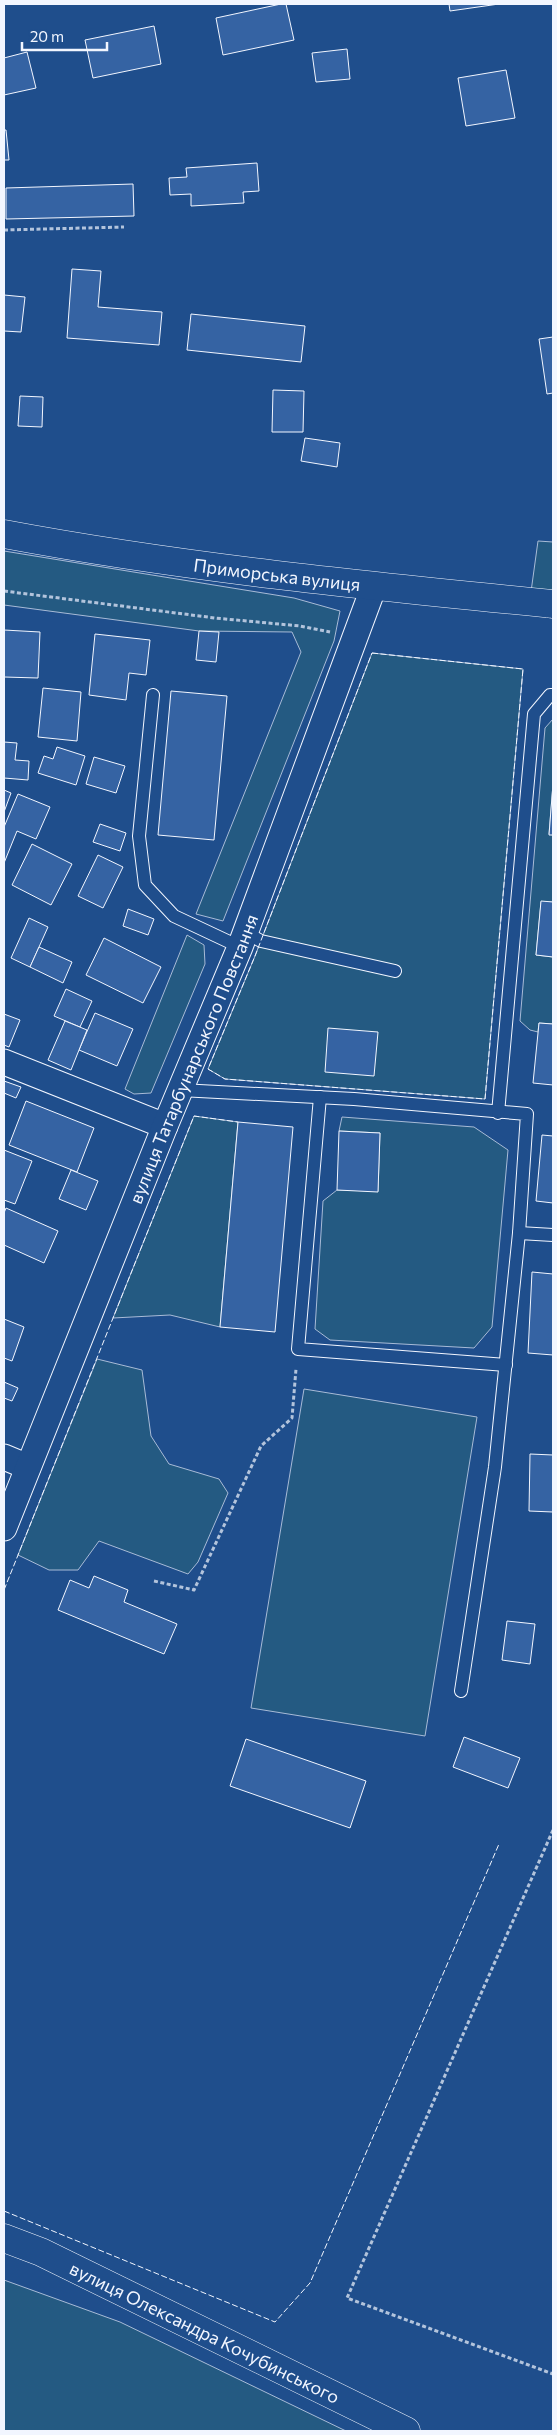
<svg xmlns="http://www.w3.org/2000/svg" width="557" height="2435" viewBox="0 0 557 2435" font-family="Commissioner,sans-serif">
  <style>
    .green { fill: #245a82; stroke: #a8bbd7 }
    .building { fill: #3563a3; stroke: #f2f6ff }
    .lines { fill: none; stroke-linecap: round; stroke-linejoin: round }
    .lane-casing { stroke: #f2f6ff; stroke-width: 14 }
    .street-casing { stroke: #f2f6ff; stroke-width: 27 }
    .secondary-casing { stroke: #f2f6ff; stroke-width: 29 }
    .path { stroke: #b3c4dc; stroke-width: 3; stroke-dasharray: 4 2.5; stroke-linecap: butt }
    .lane { stroke: #1f4e8c; stroke-width: 12 }
    .street { stroke: #1f4e8c; stroke-width: 25 }
    .secondary { stroke: #1f4e8c; stroke-width: 28 }
    .fence { stroke: #f2f6ff; stroke-width: 1; stroke-dasharray: 6 2.5; stroke-linecap: butt }
    .labels { text-anchor: middle; dominant-baseline: central; stroke-width: 4; stroke-linejoin: round; paint-order: stroke }
    .street-label { font-size: 18px; fill: #f2f6ff; stroke: #1f4e8c }
  </style>
  <rect width="100%" height="100%" fill="#1f4e8c"/>
  <g class="green">
    <path d="M538,541L553,542V601L530,599Z"/>
    <path d="M4,551L294,598L340,611L334,641L223,921L196,914L301,652L292,632L199,631L4,605Z"/>
    <path d="M372,653L523,669L485,1099L225,1079L208,1069L255,956Z"/>
    <path d="M553,719V784L549,834L553,835V902H541L536,955L553,957V1024L539,1023L538,1032L530,1030L520,1021L545,728Z"/>
    <path d="M187,935L204,945L205,964L151,1093L134,1094L125,1089Z"/>
    <path d="M194,1116L238,1122L220,1327L170,1315L113,1318Z"/>
    <path d="M342,1117L474,1127L508,1150L492,1327L474,1348L330,1340L315,1329L323,1201L337,1190L378,1191L380,1133L339,1131Z"/>
    <path d="M97,1359L142,1370L151,1436L169,1464L219,1479L228,1493L198,1562L188,1574L99,1541L78,1570H49L18,1555Z"/>
    <path d="M304,1389L477,1417L425,1736L251,1708Z"/>
    <path d="M4,2280L120,2322L346,2431H4Z"/>
  </g>
  <g class="building">
    <path d="M281,4H286L294,40L223,55L216,18Z"/>
    <path d="M449,4H499L450,11Z"/>
    <path d="M154,26L161,64L93,78L85,40Z"/>
    <path d="M347,49L350,79L316,82L312,53Z"/>
    <path d="M27,52L36,88L4,95V58Z"/>
    <path d="M506,70L515,118L466,126L458,78Z"/>
    <path d="M4,130H6L9,160H4Z"/>
    <path d="M257,163L259,191L243,192L244,203L191,206V194L170,195L169,178L187,177L186,168Z"/>
    <path d="M133,184L134,216L6,219V188Z"/>
    <path d="M72,269L101,271L98,307L162,312L159,345L67,338Z"/>
    <path d="M4,295L25,297L21,332L4,331Z"/>
    <path d="M191,314L305,326L301,362L187,350Z"/>
    <path d="M553,337V393L547,394L539,339Z"/>
    <path d="M273,390L304,391L303,432H272Z"/>
    <path d="M20,396L43,397L42,427L18,426Z"/>
    <path d="M305,438L340,443L337,467L301,461Z"/>
    <path d="M4,630L40,632L38,678L4,677Z"/>
    <path d="M199,631L219,632L216,662L196,660Z"/>
    <path d="M95,634L150,640L146,675L129,673L126,700L89,695Z"/>
    <path d="M43,688L81,692L77,741L38,737Z"/>
    <path d="M171,691L227,696L214,840L158,835Z"/>
    <path d="M4,742L17,743L15,760L29,761L28,780L4,778Z"/>
    <path d="M57,747L85,756L76,785L38,773L44,756L53,759Z"/>
    <path d="M94,757L125,766L116,793L86,784Z"/>
    <path d="M553,784V835H549Z"/>
    <path d="M4,790L11,793L4,812Z"/>
    <path d="M18,794L50,807L36,839L17,831L4,863V827Z"/>
    <path d="M100,824L126,833L120,851L93,842Z"/>
    <path d="M32,844L72,864L51,905L12,885Z"/>
    <path d="M98,855L123,867L103,908L78,896Z"/>
    <path d="M541,901L553,902V957L536,955Z"/>
    <path d="M128,909L154,919L148,935L123,926Z"/>
    <path d="M29,918L48,927L30,967L11,958Z"/>
    <path d="M104,938L161,967L143,1003L86,975Z"/>
    <path d="M39,947L72,962L63,983L30,967Z"/>
    <path d="M66,989L92,1001L80,1027L54,1016Z"/>
    <path d="M95,1013L133,1029L117,1066L79,1050Z"/>
    <path d="M4,1014L20,1020L9,1047L4,1045Z"/>
    <path d="M65,1021L87,1030L71,1070L48,1060Z"/>
    <path d="M539,1023L553,1024V1085L533,1083Z"/>
    <path d="M328,1028L378,1032L374,1076L325,1072Z"/>
    <path d="M4,1081L21,1087L16,1098L4,1093Z"/>
    <path d="M26,1101L94,1128L77,1172L9,1145Z"/>
    <path d="M238,1122L293,1127L275,1332L220,1327Z"/>
    <path d="M339,1131L380,1133L378,1192L337,1190Z"/>
    <path d="M542,1135L553,1136V1203L536,1201Z"/>
    <path d="M4,1150L32,1161L15,1204L4,1200Z"/>
    <path d="M71,1170L98,1181L86,1210L59,1199Z"/>
    <path d="M6,1208L58,1231L44,1263L4,1245V1213Z"/>
    <path d="M532,1272L553,1274V1355L528,1353Z"/>
    <path d="M4,1319L24,1327L12,1361L4,1358Z"/>
    <path d="M4,1382L18,1388L12,1401L4,1398Z"/>
    <path d="M530,1454L553,1455V1512L529,1511Z"/>
    <path d="M94,1576L128,1590L124,1602L177,1624L164,1654L58,1610L70,1580L89,1588Z"/>
    <path d="M507,1621L535,1624L530,1664L502,1660Z"/>
    <path d="M464,1737L520,1758L508,1788L453,1767Z"/>
    <path d="M246,1739L366,1781L350,1828L230,1786Z"/>
  </g>
  <g class="lines">
    <g class="lane-casing">
      <g id="lane">
        <path d="M153,695L139,836L145,885L174,916L240,947"/>
        <path d="M245,932L261,941L395,971"/>
        <path d="M180,1090L354,1099L527,1114L519,1233L495,1467L461,1691"/>
        <path d="M320,1097L298,1349L506,1365"/>
        <path d="M498,1113L534,714L550,695H553"/>
        <path d="M519,1233L553,1235"/>
      </g>
    </g>
    <g class="street-casing">
      <g id="street">
        <path d="M4,1062L165,1126"/>
        <path d="M4,1457L28,1467"/>
        <path id="s1" d="M4,1528L165,1126L240,947L374,586"/>
      </g>
    </g>
    <g class="secondary-casing">
      <g id="secondary">
        <path id="s2" d="M4,534C185,568 370,586 553,604"/>
        <path id="s3" d="M4,2238L41,2252L406,2431"/>
      </g>
    </g>
    <g class="path">
      <path d="M4,230L124,227"/>
      <path d="M4,591L215,618L300,626L330,632"/>
      <path d="M154,1581L194,1590L261,1446L292,1418L296,1369"/>
      <path d="M553,1830L347,2298L553,2374"/>
    </g>
    <use href="#lane" class="lane"/>
    <use href="#street" class="street"/>
    <use href="#secondary" class="secondary"/>
    <g class="fence">
      <path d="M372,653L523,669L485,1099L225,1079L208,1069L255,956Z"/>
      <path d="M4,1590L194,1116L238,1122"/>
      <path d="M4,2211L275,2322L310,2283L499,1844"/>
    </g>
  </g>
  <g class="labels">
    <g class="street-label">
      <text stroke="none"><textPath href="#s2" startOffset="276">Приморська вулиця</textPath></text>
      <text stroke="none"><textPath href="#s1" startOffset="506">вулиця Татарбунарського Повстання</textPath></text>
      <text stroke="none"><textPath href="#s3" startOffset="222">вулиця Олександра Кочубинського</textPath></text>
    </g>
  </g>
  <rect width="557" height="2435" fill="none" stroke="#f2f6ff" stroke-width="10"/>
  <path d="M22 42v8h85v-8" fill="none" stroke="#f2f6ff" stroke-width="2.5"/>
  <text x="30" y="42" font-size="15" fill="#f2f6ff" stroke="#1f4e8c" stroke-width="4" paint-order="stroke">20 m</text>
</svg>
